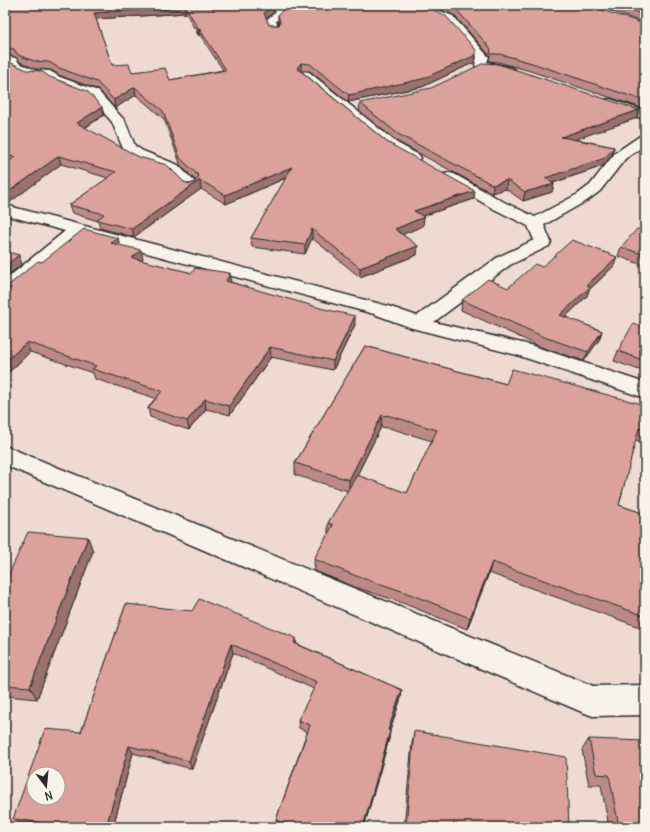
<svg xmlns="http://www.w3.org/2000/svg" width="650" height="832" viewBox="0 0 650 832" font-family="Delius,sans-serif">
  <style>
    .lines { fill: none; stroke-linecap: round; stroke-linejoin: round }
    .minor-casing { stroke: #2b2b2b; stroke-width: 3 }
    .minor { fill: #f7f3e8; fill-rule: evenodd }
    .wall { fill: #bc8a86; stroke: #2b2b2b; fill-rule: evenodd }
    .shaded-wall { fill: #99716d; stroke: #2b2b2b }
    .building { fill: #dba19c; stroke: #2b2b2b; fill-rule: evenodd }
  </style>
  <rect width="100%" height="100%" fill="#efdad1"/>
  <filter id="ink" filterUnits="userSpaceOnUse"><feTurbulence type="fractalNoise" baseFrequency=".025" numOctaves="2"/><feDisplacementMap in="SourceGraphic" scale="8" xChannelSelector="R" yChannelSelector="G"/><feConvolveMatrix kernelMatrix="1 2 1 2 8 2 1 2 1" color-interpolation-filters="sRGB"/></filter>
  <g filter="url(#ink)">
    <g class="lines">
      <g class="minor-casing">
        <g id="minor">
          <path d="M268,5H279L287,12L276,21L279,29L278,31H270L266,20L276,12Z"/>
          <path d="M425,5L453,16L487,55L489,57L487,62L513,68L515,70L513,72L509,74L477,67L475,65L477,57L445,20L421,10L420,8L421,6Z"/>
          <path d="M5,56L16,58L19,63L36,70L50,71L60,77L98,91L125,121L135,146L143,151L178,165L199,186L196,189L191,191L186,189L168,171L133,157L124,151L112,122L90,97L52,83L43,77L30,76L10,67L7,63L5,62Z"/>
          <path d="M305,71L309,72L397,143L419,155L421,158L419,161L414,162L409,161L387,149L301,78L299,75L301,72Z"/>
          <path d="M610,99L645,111V119L605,106L604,103L605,100Z"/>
          <path d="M645,135V145L625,159L600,191L588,200L544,225L551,242L549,246L510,265L434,322L530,345L645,383V398L517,355L412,328L374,314L80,235L11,293L5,294V280L65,231L5,215V205L388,306L417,316L498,257L534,240L528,226L492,208L444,180L442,177L444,174L449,173L454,174L504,202L535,217L578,194L590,185L615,153L640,136Z"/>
          <path d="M5,446L593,686L645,685V715L593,716L582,712L5,465Z"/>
        </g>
      </g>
      <use href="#minor" class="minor"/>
    </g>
    <g class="wall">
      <path d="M5,5H273L274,12L266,18L269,25H279L278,21V15L285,9L281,5H422L476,50L475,62L422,87L348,102L310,71H301L387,142L474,199L423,216V226L403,234L417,255L360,277L312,238L305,254L252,247L251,238L286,178L226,204L201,189L134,237L100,228L98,221L72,213L69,205L108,178L61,164L10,202L5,199V164L6,163H5V59L7,61L104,115L85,128L184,182L190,184L195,182L196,181L181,166L164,119L136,95L115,108L99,90L61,76L51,70L36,69L20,62L16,57L5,55ZM186,13L198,35H200L223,70L170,80L132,72L112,65L96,19Z"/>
      <path d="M594,5H645V23Z"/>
      <path d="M450,6L475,7L645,24V109L530,71L498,62L489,61L490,56L454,15L449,13Z"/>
      <path d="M360,103L639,110L637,118L575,139L614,147L612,155L603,166L553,183L554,184L552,192L523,201L506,189L492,193L398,142L359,111Z"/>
      <path d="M645,231V266L618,256L621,247Z"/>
      <path d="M118,238L119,245L143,259L141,261L192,273L231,282L355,325L333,370L271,357L230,415L206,409L189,430L150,417L148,408L155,398L95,379L93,373L30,352L5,376V292L7,291L5,286L9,285L42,262Z"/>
      <path d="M614,266L589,290L587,296L565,317L602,331L599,340L584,361L541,347L461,310L462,300L508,288L542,267Z"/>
      <path d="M645,327V372L614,361L618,351Z"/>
      <path d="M365,346L506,384L645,405V443L635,440L619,505L645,514V629L489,573L467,629L400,602L355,587L315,571L314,559L328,534V523L348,491L295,475V463ZM381,427L386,428V427L432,441L407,493L356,477Z"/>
      <path d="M93,551L37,699L5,696V583Z"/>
      <path d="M126,604L297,644L402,690L401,698L390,731L389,739L364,827H277L276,820L307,732L299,728L298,720L314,689L233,653L192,769L133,753L113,827H26L19,826L13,819L81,732Z"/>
      <path d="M414,731L569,827H404L412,743Z"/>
      <path d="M589,739L645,827H609L601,785H589L582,750Z"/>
    </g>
    <g class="shaded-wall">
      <path d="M273,5L274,12L265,20L264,13Z"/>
      <path d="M185,6L186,13L95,19L94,13Z"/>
      <path d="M198,28H199L200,35H198Z"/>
      <path d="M476,55L475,62L422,87L348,102L349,95Z"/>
      <path d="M301,63V70L298,75L297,68Z"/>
      <path d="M135,87L136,95L115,108L114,100Z"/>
      <path d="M102,107L104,115L79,131L77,123Z"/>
      <path d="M639,110L637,118L559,145L561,137Z"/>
      <path d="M614,147L612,155L603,166L543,186L545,178Z"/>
      <path d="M59,156L61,164L10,202L7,193Z"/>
      <path d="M292,167V175L226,204L225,195Z"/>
      <path d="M200,180L201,189L134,237L132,229Z"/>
      <path d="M507,180L506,189L492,193L493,185Z"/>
      <path d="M554,184L552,192L523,201L525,192Z"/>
      <path d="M475,191L474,199L413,219L414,211Z"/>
      <path d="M424,217L423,226L394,238L395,229Z"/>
      <path d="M312,229V238L305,254V245Z"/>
      <path d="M7,238L10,247L5,251V240Z"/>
      <path d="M118,238L120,247L111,243Z"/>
      <path d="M418,246L417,255L360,277V268Z"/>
      <path d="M141,250L143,259L134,268L132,258Z"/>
      <path d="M19,255L22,264L5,278V266Z"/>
      <path d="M617,257L614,266L589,290L587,296L557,325L560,315L587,285Z"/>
      <path d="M230,273L231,283L226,281Z"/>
      <path d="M355,316V325L333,370V361Z"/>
      <path d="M602,331L599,340L584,361L588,352Z"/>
      <path d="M27,342L30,352L5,376V362Z"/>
      <path d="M270,347L271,357L230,415L229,406Z"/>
      <path d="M205,399L206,409L189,430L187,421Z"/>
      <path d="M382,415L381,427L349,491V480Z"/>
      <path d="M88,537L93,551L37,699L30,687Z"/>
      <path d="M492,562L489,573L467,629L470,618Z"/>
      <path d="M296,638L297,647L294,643Z"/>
      <path d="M231,644L233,653L192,769L189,761Z"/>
      <path d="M402,690L401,698L387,738L388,730Z"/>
      <path d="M390,731L389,739L364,827H363Z"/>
      <path d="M129,746L133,753L113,827H106Z"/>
    </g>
    <g class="building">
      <path d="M5,5H273L264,13L269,25H279L280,22L278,15L288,5H422L445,15L476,50V55L422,79L349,95L310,64L301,63L297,68L387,142L475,191L414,211L424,217L395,229L418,246L360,268L312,229L305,245L251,238L292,167L225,195L200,180L132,229L97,220L104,214L69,205L116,172L59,156L7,193L5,192V164L15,157L5,155V59L7,61L27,70L41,71L50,77L87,91L102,107L77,123L139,157L167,165L184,182L190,184L195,182L199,176L180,158L163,111L135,87L114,100L97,82L59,68L49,62L34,61L18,55L14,49L5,48ZM185,6L198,28H199L226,70L170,80L165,68L132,72L129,64L112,65L94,13Z"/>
      <path d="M493,5H586L645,24V101L532,63L500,54H490L491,49L455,8L450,6L475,7Z"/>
      <path d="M614,5H645V15Z"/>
      <path d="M484,63L498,64L639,110L561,137L614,147L605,158L545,178L554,184L525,192L507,180L493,185L398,134L360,103L431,88Z"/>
      <path d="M84,229L118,238L111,243L141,250L132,258L192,273L195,268L230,273L226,281L324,309L355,316L333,361L270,347L229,406L205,399L187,421L148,408L162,391L92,369L96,366L27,342L5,362V292L11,288L5,286L9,285L38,261L42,262Z"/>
      <path d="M637,229L645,231V255L621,247Z"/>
      <path d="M5,235L7,238L5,240Z"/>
      <path d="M572,240L617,257L587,285L590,287L560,315L602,331L588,352L544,337L462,300L488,279L508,288L535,264L542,267Z"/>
      <path d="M5,251L19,255L5,266Z"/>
      <path d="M633,324L645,327V361L618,351Z"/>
      <path d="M365,346L506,384L512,369L645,405V430L639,428L619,505L645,514V616L492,562L470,618L402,591L356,576L314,559L333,525L328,523L357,475L407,493L437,430L387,415V416L382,415L349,480L295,463Z"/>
      <path d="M28,532L88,537L30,687L5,685V583Z"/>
      <path d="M199,599L296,638L294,643L402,690L388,730L390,731L363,827H294L276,820L310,725L298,720L317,682L231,644L189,761L129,746L106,827H63V825L13,819L45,729L81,732L126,604L192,611ZM34,774H58V798H34Z"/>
      <path d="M414,731L566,757L569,827H406Z"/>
      <path d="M589,739L645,741V827H619L609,775L596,774Z"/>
    </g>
  </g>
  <rect width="650" height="832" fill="none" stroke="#f7f3e8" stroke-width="20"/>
  <rect x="10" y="10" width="630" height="812" fill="none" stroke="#2b2b2b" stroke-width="1.5" filter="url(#ink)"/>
  <g transform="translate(46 786) rotate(164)"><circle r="19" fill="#f7f3e8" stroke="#a5a39c"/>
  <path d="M0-3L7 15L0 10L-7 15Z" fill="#2b2b2b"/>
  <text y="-6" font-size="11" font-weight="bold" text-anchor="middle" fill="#2b2b2b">N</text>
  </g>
</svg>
